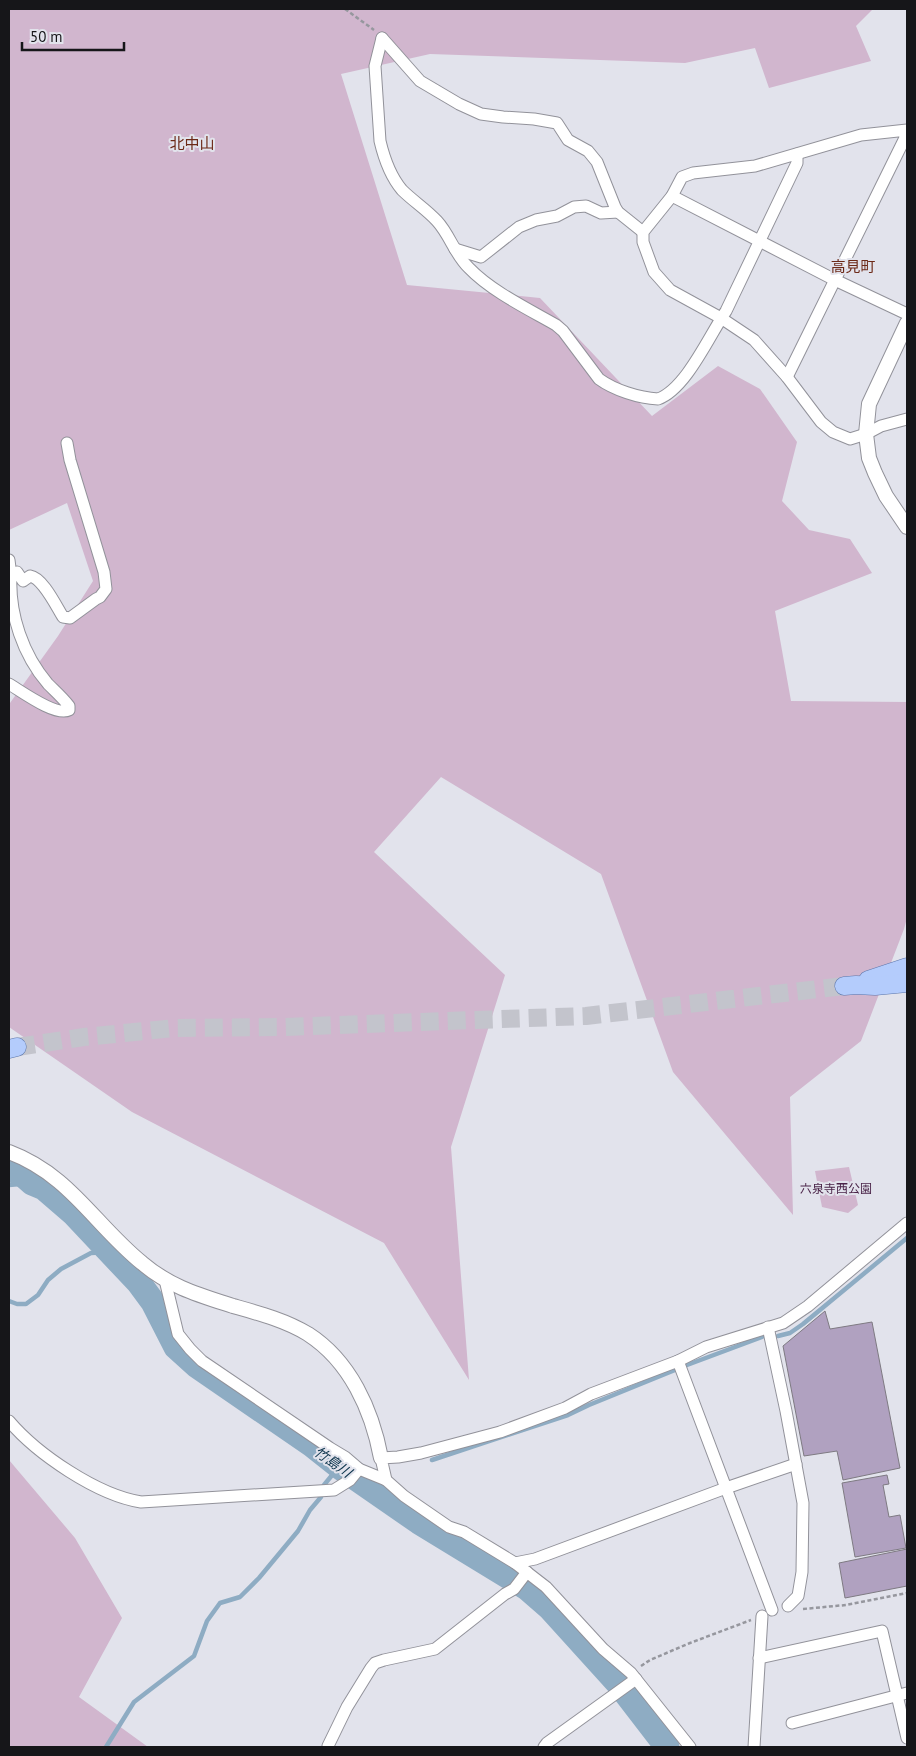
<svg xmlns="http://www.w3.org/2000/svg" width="916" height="1756" viewBox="0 0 916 1756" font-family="'PT Sans','Noto Sans JP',sans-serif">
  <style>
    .green { fill: #d1b6ce }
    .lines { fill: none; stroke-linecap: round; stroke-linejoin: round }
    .stream { stroke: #8eacc3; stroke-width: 4.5 }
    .river { stroke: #8eacc3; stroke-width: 25 }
    .building { fill: #b0a1c0; stroke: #7e7a82 }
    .primary-tunnel { stroke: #c3c4cc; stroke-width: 18; stroke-dasharray: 18 9; stroke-linecap: butt }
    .minor-casing { stroke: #92929a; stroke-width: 13 }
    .tertiary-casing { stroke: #92929a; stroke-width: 16 }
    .primary-casing { stroke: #5c76ab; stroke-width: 19 }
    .path { stroke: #96979e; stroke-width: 2.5; stroke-dasharray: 4 2.5; stroke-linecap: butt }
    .minor { stroke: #fff; stroke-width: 11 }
    .tertiary { stroke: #fff; stroke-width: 14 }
    .primary { stroke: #b4ccfc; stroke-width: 18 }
    .labels { text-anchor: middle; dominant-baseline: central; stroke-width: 4; stroke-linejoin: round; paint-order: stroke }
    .park-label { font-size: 12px; fill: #4a2448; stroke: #e2e3ec }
    .water-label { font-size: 14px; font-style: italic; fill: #0b334b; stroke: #e2e3ec }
    .quarter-label { font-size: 15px; fill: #6c2917; stroke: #e2e3ec }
  </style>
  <rect width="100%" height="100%" fill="#e2e3ec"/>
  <g class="green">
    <path d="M9,9H873L856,26L871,61L769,88L755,48L685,63L430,54L341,74L407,285L540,298L652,416L718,366L760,389L797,442L782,501L809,530L850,539L872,573L775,611L791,701L907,702V918L904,929L861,1041L790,1097L793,1215L673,1072L601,874L441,777L374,852L505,975L451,1147L469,1380L384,1243L132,1112L9,1027V707L10,703L58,636L93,581L67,503L9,530Z"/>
    <path d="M849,1167L858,1205L848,1213L822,1207L815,1171Z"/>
    <path d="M9,1460L75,1538L122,1618L79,1697L148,1747H9Z"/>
  </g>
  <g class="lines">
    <g class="stream">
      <path d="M9,1185L32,1183"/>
      <path d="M9,1301L17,1304H26L38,1295L48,1280L61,1269L91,1253L110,1252"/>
      <path d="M778,1336L790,1333L803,1324L907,1238"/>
      <path d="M687,1365L762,1337"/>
      <path d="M432,1460L568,1415L589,1405L675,1370"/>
      <path d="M106,1747L134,1702L194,1656L207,1621L220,1603L240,1597L259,1578L298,1531L310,1510L321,1497L324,1485L333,1474L341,1468"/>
    </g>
    <path class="river" d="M9,1168L23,1175L32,1183L44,1188L73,1213L139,1283L153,1302L176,1347L197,1366L312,1445L341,1468L419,1522L527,1588L550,1608L617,1682L667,1747"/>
  </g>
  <g class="building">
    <path d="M825,1311L830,1329L872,1322L900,1468L843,1480L837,1451L804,1456L783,1346Z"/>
    <path d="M887,1475L889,1484L883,1485L889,1517L900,1515L906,1548L855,1557L842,1483Z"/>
    <path d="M907,1549V1586L845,1598L839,1563Z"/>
  </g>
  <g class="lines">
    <path class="primary-tunnel" d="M17,1047L84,1037L175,1028L283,1027L586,1016L844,986"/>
    <g class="minor-casing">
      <g id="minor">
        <path d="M382,38L375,66L380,141C384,158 391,177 402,190C413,201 426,209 437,221C450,235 455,255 469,268C491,291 528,309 556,325L563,331L599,379C614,390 639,398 658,399C686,389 709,336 726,311L797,163V154"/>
        <path d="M382,38L420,81L459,104L481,114L503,117L534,119L557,123L568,140L588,151L597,162L615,207L618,212L643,232"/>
        <path d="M907,130L861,135L755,166L693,173L682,177L672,196L643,232V242L654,272L670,290L721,318L754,340L787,377L821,422L833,432L850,439L866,434L881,426L907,419"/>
        <path d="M672,196L835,280L907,314"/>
        <path d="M455,249L481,257L519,227L536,220L557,216L574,207L586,206L601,213L618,212"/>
        <path d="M787,377L905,138L904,131"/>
        <path d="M9,560L11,576"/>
        <path d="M9,684C21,691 56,717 69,710V706C63,698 55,691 48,684C23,655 9,614 11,576L17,572L23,581L30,576C43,578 56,606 63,617L70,618L96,599L100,597L106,589L104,572L70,460L67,443"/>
        <path d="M165,1280L178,1334L190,1349L202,1361L330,1448L345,1457L359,1469L386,1480"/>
        <path d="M768,1327L786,1411L803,1503L802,1572L798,1596L788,1606"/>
        <path d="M678,1361L772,1610"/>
        <path d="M9,1421C37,1454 97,1495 141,1502L334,1490L350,1480L359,1469"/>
        <path d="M515,1563L535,1559L726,1488L796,1464"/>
        <path d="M759,1658L882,1631L907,1738"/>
        <path d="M792,1723L907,1693"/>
        <path d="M328,1746L347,1707L371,1668L375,1663L384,1660L435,1649L505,1594L514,1589L527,1572"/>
        <path d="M544,1747L547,1743L636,1679"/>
        <path d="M690,1747L631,1673L603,1649L546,1587L515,1563L464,1532L449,1527L404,1496L386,1480L381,1458L398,1457L421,1453L500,1432L565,1408L591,1394L678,1361L706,1347L783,1323L808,1306L907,1223"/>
        <path d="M754,1747L762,1616"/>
      </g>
    </g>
    <g class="tertiary-casing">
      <g id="tertiary">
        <path d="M907,323L869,404L866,434L869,458L875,473L886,496L907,527"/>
        <path d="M9,1152C70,1175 94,1224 142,1263C170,1287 199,1295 233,1306C258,1313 285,1320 308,1334C350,1361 372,1410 381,1458"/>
      </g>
    </g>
    <g class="primary-casing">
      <g id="primary">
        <path d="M868,980L907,967"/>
        <path d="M844,986L856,985L875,986L907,983"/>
        <path d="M9,1049L17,1047"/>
      </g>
    </g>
    <g class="path">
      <path d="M345,9L374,30"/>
      <path d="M803,1609L846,1605L907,1593"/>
      <path d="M641,1666L650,1660L690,1643L751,1620"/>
    </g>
    <use href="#minor" class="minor"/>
    <use href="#tertiary" class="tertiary"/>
    <use href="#primary" class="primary"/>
  </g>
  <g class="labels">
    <g class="park-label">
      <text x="836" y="1188">六泉寺西公園</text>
    </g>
    <g class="water-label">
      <text transform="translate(333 1462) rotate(35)">竹島川</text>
    </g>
    <g class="quarter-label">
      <text x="192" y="143">北中山</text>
      <text x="853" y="266">高見町</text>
    </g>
  </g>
  <rect width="916" height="1756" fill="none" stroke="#161619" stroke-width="20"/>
  <path d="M22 42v8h102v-8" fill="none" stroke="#161619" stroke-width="2.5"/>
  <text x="30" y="42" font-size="15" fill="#161619" stroke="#e2e3ec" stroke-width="4" paint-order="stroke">50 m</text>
</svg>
